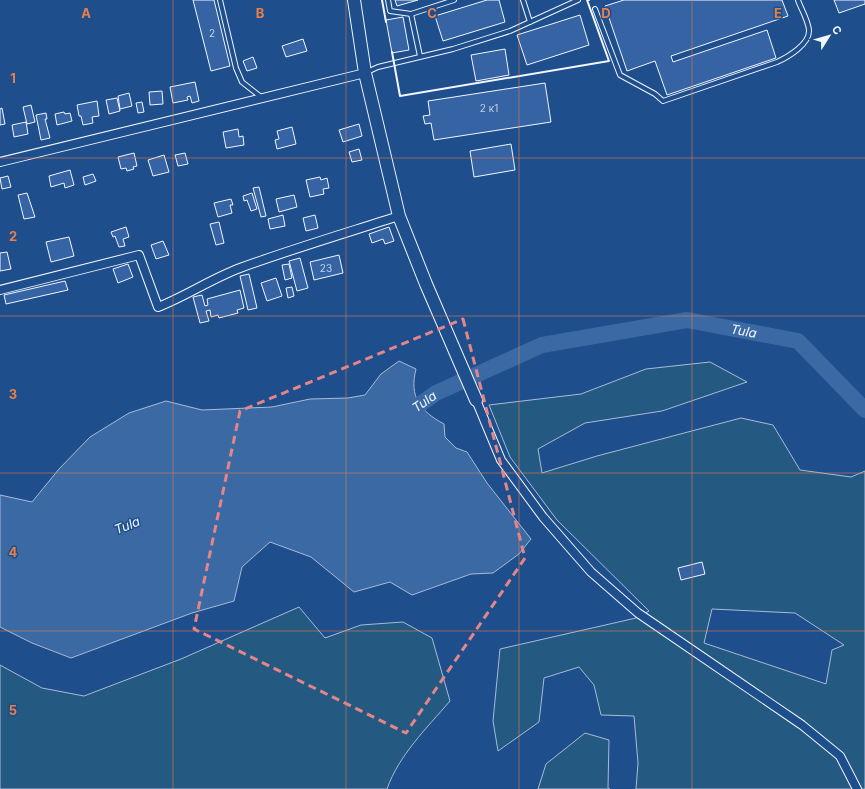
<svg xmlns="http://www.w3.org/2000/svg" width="865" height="789" viewBox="0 0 865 789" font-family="Inter,sans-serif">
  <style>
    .green { fill: #245a82; stroke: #a8bbd7; fill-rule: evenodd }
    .water { fill: #3b69a3; stroke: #a8bbd7 }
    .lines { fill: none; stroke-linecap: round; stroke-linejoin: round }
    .river { stroke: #3b69a3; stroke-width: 16 }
    .building { fill: #3563a3; stroke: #f2f6ff }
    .lane-casing { stroke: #f2f6ff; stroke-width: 6 }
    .street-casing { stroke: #f2f6ff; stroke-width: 10 }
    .secondary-casing { stroke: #f2f6ff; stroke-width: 14 }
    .lane { stroke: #1f4e8c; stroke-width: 4 }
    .street { stroke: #1f4e8c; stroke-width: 8 }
    .secondary { stroke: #1f4e8c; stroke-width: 12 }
    .wall { stroke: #f2f6ff; stroke-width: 2 }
    .marked { fill: none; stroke: #e38589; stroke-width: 3; stroke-dasharray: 8 5; stroke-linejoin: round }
    .grid { fill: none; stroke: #ea8049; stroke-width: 1; stroke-opacity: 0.55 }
    .labels { text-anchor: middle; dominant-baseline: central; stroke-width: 3; stroke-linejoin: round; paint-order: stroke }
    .number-label { font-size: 10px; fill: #c3d1e8 }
    .water-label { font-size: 13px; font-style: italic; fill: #f2f6ff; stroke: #1f4e8c }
    .grid-label { font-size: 13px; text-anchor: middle; font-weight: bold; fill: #ea8049; stroke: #1f4e8c; stroke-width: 3; stroke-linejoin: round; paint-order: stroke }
  </style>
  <rect width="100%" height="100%" fill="#1f4e8c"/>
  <g class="green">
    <path d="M710,362L747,382L662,411L585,423L538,449L542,473L597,456L741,418L773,425L800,470L851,477L865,471V789H636L638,763L634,716L601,715L594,685L579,667L544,678L539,722L498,751L493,721L500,649L636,618L649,611L557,520L510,457L489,405L581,394L646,369ZM712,609L795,613L844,645L832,650L826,684L704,643Z"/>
    <path d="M299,607L325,638L361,625L403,622L432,638L450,701C426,729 399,755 387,789H0V665L42,688L84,696L181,659Z"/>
    <path d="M585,733L609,740L608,788L610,789H538L546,764Z"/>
  </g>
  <path class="water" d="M399,361L416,369C409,397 420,411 444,424L445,437L456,448L467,452L487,483L531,539L519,554L493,573L471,574L412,595L390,582L354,592L311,557L270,542L242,567L234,601L192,613L71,658L32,643L0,627V495L32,502L59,469L90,437L129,413L166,401L202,410L272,407L310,399L348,398L365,395L381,374Z"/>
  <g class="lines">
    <path class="river" id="s1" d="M402,417L436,393L542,345L687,320L798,341L865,410"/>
  </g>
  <g class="building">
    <path d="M193,0H214L230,66L211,71Z"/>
    <path d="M395,0H418L397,6Z"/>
    <path d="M487,0H499L505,22L443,41L435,16Z"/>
    <path d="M624,0H782L788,16L671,56L673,62L767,30L776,58L667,95L655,61L627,71L605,6Z"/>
    <path d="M834,0H865V4L839,13Z"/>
    <path d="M580,15L589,45L527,65L517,35Z"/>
    <path d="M403,17L409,50L392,53L386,20Z"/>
    <path d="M303,39L307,51L286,57L282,46Z"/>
    <path d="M505,49L509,75L476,81L471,55Z"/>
    <path d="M253,57L257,68L247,71L243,61Z"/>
    <path d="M195,82L199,101L192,103L190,96L187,97L188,100L173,103L170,87Z"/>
    <path d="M545,83L551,122L434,140L431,123L425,124L423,116L430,115L428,101Z"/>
    <path d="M162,91L163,104L150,105L149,92Z"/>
    <path d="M129,93L132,106L120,109L118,96Z"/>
    <path d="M117,98L120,111L109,114L106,100Z"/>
    <path d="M97,101L99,116L92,117L93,123L83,125L81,116H79L77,105Z"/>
    <path d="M142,102L144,112L138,113L136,103Z"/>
    <path d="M31,105L35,122L27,124L23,107Z"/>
    <path d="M2,108L5,124L0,125V109Z"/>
    <path d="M64,112L65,114L70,113L72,121L57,125L55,114Z"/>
    <path d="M46,113L47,119H45L50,138L41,140L36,115Z"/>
    <path d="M26,122L28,134L14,137L12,125Z"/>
    <path d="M359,124L362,136L343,142L339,130Z"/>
    <path d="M292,127L296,144L277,149L275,140L279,139L277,131Z"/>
    <path d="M238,129L239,137L243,136L244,145L226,148L223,132Z"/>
    <path d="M511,144L515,170L474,177L470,151Z"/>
    <path d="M359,149L362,160L352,162L349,152Z"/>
    <path d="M134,153L137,166L133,167L134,169L127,171L126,168L121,169L118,157Z"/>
    <path d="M185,153L188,164L178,166L175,155Z"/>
    <path d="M164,155L169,172L153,176L148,160Z"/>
    <path d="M70,170L74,185L65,188L64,183L51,187L49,176Z"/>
    <path d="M93,174L96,181L85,185L83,177Z"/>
    <path d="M8,176L11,187L2,189L0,178Z"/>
    <path d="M320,177L321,180L327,178L329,188L323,189L324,194L310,197L306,180Z"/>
    <path d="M259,187L266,216L261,217L253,188Z"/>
    <path d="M27,193L35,217L24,219L18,195Z"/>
    <path d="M252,193L257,209L251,211L247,200L244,201L243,196Z"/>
    <path d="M294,195L297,207L279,212L276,199Z"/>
    <path d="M231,199L233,205H230L232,213L218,217L214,203Z"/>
    <path d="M283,215L285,226L270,229L268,219Z"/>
    <path d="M315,215L318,228L306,231L303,218Z"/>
    <path d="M219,222L224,243L216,245L210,224Z"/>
    <path d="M126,227L129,237L123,239L125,246L119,247L115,236L113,237L111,232Z"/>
    <path d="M389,227L394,241L385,244L383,239L372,243L369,234Z"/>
    <path d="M69,237L74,256L51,262L46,242Z"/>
    <path d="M163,241L169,255L156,259L151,245Z"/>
    <path d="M7,252L11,269L0,271V253Z"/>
    <path d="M339,255L343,273L314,280L310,262Z"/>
    <path d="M300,258L308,288L297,291L289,261Z"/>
    <path d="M128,264L133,277L118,283L113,269Z"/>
    <path d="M289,264L292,278L285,280L282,265Z"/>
    <path d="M249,274L257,308L248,310L240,276Z"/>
    <path d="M276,278L282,296L267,301L261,283Z"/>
    <path d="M65,281L68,290L6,304L4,295Z"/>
    <path d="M292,287L294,296L288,298L286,288Z"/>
    <path d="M240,290L244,308L237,310L238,313L219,318L218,315L211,317L210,310L206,311L209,321L200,323L193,297L202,295L205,306L208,305L207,299Z"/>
    <path d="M702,562L705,574L681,580L678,568Z"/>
  </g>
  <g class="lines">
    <g class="lane-casing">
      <g id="lane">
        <path d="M220,0L236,68L242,82L261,97"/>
        <path d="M388,0L390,11L411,14"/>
        <path d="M523,0L530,22"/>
        <path d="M595,9L620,75L655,94L663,101L777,62C788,57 810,44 809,30C808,20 801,9 798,0"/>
        <path d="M420,56L411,14L454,0"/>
        <path d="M367,72L378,67L453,49L510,31L578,0"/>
      </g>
    </g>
    <g class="street-casing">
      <g id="street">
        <path d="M0,162L365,73"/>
        <path d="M0,290L139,255L158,307C186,296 211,279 240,268C292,249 346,233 399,216"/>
        <path d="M476,400L501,460L543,517L591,572L638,613L802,725L840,756L857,789"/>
      </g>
    </g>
    <g class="secondary-casing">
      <path id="secondary" d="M354,0L365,73L399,216L426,284L476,400"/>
    </g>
    <use href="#lane" class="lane"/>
    <use href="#street" class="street"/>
    <use href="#secondary" class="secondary"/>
    <g class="wall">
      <path d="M382,0L386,22"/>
      <path d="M392,52L400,96L609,61L587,0H589"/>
    </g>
  </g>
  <path class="marked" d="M463,319L525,558L406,733L194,629L240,411Z"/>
  <path class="grid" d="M173,0V789M346,0V789M519,0V789M692,0V789M0,158H865M0,316H865M0,473H865M0,631H865"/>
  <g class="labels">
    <g class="number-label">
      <text x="212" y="33">2</text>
      <text x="489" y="108">2 к1</text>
      <text x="326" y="268">23</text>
    </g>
    <g class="water-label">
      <text stroke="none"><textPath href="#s1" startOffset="363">Tula</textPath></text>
      <text stroke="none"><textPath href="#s1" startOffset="27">Tula</textPath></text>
      <text transform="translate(127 525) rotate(-21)">Tula</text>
    </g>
  </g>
  <g class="grid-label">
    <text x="86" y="18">A</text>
    <text x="260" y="18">B</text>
    <text x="432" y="18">C</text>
    <text x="606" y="18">D</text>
    <text x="778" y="18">E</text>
    <text x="13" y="83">1</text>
    <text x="13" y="241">2</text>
    <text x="13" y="399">3</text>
    <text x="13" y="557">4</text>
    <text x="13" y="715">5</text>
  </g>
  <g transform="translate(829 36) rotate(53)" stroke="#1f4e8c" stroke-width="3" paint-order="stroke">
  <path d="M0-3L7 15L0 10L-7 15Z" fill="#f2f6ff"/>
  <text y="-6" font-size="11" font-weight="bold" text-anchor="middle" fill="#f2f6ff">С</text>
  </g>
</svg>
